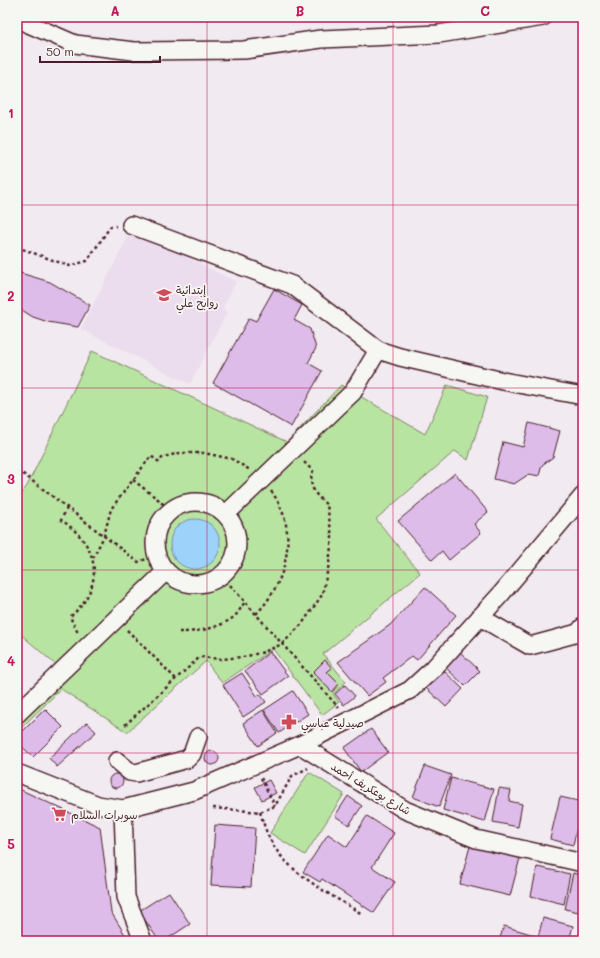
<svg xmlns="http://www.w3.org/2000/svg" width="600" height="958" viewBox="0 0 600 958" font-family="Mali,'Playpen Sans Arabic',sans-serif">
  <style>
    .built { fill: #ebdcee }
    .green { fill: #b8e4a1; stroke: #818266 }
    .water { fill: #9dd2fb; stroke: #7c8aa8 }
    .building { fill: #ddbce9; stroke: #4a1f2b }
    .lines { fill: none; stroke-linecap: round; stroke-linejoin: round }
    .minor-casing { stroke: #4a1f2b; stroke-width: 20 }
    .path { stroke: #4a1f2b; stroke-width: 2.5; stroke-dasharray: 3 3; stroke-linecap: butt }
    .minor { stroke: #f6f6f2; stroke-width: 17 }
    .grid { fill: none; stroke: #c2185b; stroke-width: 1; stroke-opacity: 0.55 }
    .labels { text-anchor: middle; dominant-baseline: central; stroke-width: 3.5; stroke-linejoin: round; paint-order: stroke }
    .poi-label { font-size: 11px; fill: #4a1f2b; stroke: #f6f6f2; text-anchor: start }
    .street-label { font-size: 11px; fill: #4a1f2b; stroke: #f6f6f2 }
    .neatline { fill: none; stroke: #c2185b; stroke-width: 1.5 }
    .grid-label { font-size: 13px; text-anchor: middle; font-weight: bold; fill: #c2185b }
  </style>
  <rect width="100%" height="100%" fill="#f1eaf0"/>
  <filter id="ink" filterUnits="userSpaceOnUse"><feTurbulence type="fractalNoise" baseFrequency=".025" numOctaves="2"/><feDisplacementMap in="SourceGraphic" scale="8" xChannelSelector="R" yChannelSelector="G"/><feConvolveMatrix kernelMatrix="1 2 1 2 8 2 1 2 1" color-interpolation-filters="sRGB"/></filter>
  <g filter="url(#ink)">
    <path class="built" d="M132,229L236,282L222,309L227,312L190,384L81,329Z"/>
    <g class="green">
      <path d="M92,351L287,442L341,385L425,434L447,385L487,397L468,460L455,451L376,519L420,573L323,654L346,682L333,694L339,702L322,715L273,649L222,683L206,661L127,732L61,689L17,732V701L56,665L17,631V499L27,486Z"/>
      <path d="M309,772L344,794L305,855L270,833Z"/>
    </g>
    <circle class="water" cx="195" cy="544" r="25"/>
    <g class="building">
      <path d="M17,272L50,282L90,305L78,327L48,322L33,317L17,307Z"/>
      <path d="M274,289L302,305L294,320L310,329L316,348L308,363L322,371L291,427L213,383L249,318L256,321Z"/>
      <path d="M529,423L560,431L553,457L542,465L539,476L529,474L514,484L494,479L503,442L523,447Z"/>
      <path d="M455,473L488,512L474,524L481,533L449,560L442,551L432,560L398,521Z"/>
      <path d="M425,587L456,615L417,660L412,656L383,678L386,682L367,696L338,662L390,625Z"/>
      <path d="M270,652L288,676L263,694L245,671Z"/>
      <path d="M460,652L480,671L465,686L445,667Z"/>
      <path d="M325,660L332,668L327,672L339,684L332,692L313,672Z"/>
      <path d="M442,669L463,689L446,707L425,687Z"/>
      <path d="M242,673L257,696L260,694L266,702L243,717L223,685Z"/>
      <path d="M345,685L355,696L344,705L335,694Z"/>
      <path d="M293,691L308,714L279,733L264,710Z"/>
      <path d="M45,709L63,727L33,757L17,742V737Z"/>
      <path d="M263,710L277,733L258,746L243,723Z"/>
      <path d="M87,722L96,732L57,767L49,758Z"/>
      <path d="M371,729L388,752L361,772L344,748Z"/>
      <circle cx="212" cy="758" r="7"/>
      <path d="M425,766L451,775L439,807L413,797Z"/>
      <circle cx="116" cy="781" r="7"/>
      <path d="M451,778L494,789L485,822L443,810Z"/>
      <path d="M269,780L276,793L262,800L255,787Z"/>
      <path d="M17,788L100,827L111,912L129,941H17Z"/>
      <path d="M499,788L511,790L509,801L522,804L518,827L493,822Z"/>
      <path d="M348,796L362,806L349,825L335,816Z"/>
      <path d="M560,797L583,802L573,845L550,839Z"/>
      <path d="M367,816L394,833L372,867L395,882L374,913L322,879L320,882L303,872L328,834L347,847Z"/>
      <path d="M215,825L255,828L251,887L211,885Z"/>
      <path d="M470,846L520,858L510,896L460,884Z"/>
      <path d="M537,867L570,874L564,904L531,896Z"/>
      <path d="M573,873L583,876V913L565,909Z"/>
      <path d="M169,892L190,924L164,941H159L139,911Z"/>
      <path d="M543,918L573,926L569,941H537Z"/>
      <path d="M504,926L534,935L532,941H499Z"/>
    </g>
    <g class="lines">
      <g class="minor-casing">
        <g id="minor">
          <path d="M17,19L75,44L134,51L244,50L321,39L439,34L543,17"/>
          <path d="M131,225L292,285L378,350L400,357L503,381L583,396"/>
          <circle cx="196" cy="543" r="41"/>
          <path d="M226,514L353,392L378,350"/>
          <path d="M480,617L530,646L578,633L583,627"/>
          <path d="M17,714L166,571"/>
          <path d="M300,745L405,810L476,839L583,863"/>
          <path d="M117,761L130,772L136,773L187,759L192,754L198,737"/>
          <path d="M17,773L98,805L123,809L194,791L300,745L410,690L433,669L501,594L583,496"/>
          <path d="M123,809L126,897L143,941"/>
        </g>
      </g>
      <g class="path">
        <path d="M17,247L69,266L87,261L110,227L116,226"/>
        <path d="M18,470L138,562L157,555"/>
        <path d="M133,480L159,500L170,511"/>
        <path d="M67,508L61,520C100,545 106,586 70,617L78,633"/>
        <path d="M93,558L104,536L111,509L151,456L159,462L163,457L180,453H204L232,459L250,470"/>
        <path d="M222,576L339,708"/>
        <path d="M256,614C288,582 300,529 271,491"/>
        <path d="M127,630L176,679"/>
        <path d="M179,632C196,632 216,629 231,619C237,616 241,607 245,602"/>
        <path d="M125,725L200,657L221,659L243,657L264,652L282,644L302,624L322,595L329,564L332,537L327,505C317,497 307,486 313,471L304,462"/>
        <path d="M261,778L275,806"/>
        <path d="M213,808L260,812L275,806L292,776L308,768"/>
        <path d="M260,812C263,822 266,832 271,841C287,873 332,895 362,914"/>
      </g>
      <use href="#minor" class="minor"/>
    </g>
  </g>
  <path class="grid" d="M207,17V941M393,17V941M17,205H583M17,388H583M17,570H583M17,753H583"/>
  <defs>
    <g id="school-bare" transform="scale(1.2)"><path d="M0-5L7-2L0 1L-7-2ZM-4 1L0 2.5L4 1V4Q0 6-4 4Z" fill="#d1495b" stroke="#f6f6f2" stroke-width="2.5" paint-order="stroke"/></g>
    <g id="pharmacy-bare" transform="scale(1.2)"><path d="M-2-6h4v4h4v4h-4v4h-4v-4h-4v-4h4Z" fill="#d1495b" stroke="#f6f6f2" stroke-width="2.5" paint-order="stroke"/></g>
    <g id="supermarket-bare" transform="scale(1.2)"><path d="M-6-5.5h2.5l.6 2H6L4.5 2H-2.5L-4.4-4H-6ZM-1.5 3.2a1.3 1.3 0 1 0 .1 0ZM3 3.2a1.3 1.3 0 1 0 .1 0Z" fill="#d1495b" stroke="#f6f6f2" stroke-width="2.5" paint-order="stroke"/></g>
  </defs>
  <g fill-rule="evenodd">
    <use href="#school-bare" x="164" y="295"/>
    <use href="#pharmacy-bare" x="289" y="722"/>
    <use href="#supermarket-bare" x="59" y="814"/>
  </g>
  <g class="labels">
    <g class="poi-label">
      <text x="176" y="289">إبتدائية<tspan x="176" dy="13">روابح علي</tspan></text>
      <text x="301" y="722">صيدلية عباسي</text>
      <text x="71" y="814">سوبرات السلام</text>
    </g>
    <g class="street-label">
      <text transform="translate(371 788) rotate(31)">شارع بوعكريف أحمد</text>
    </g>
  </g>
  <rect width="600" height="958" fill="none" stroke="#f6f6f2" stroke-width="44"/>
  <path d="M40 56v6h120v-6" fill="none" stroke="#4a1f2b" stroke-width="2"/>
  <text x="46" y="56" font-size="12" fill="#4a1f2b" stroke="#f6f6f2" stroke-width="3" paint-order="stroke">50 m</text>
  <rect x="22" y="22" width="556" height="914" class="neatline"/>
  <g class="grid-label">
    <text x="115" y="16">A</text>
    <text x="300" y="16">B</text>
    <text x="485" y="16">C</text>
    <text x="11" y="118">1</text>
    <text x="11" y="301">2</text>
    <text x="11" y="484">3</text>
    <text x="11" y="666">4</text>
    <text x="11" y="849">5</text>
  </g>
</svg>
